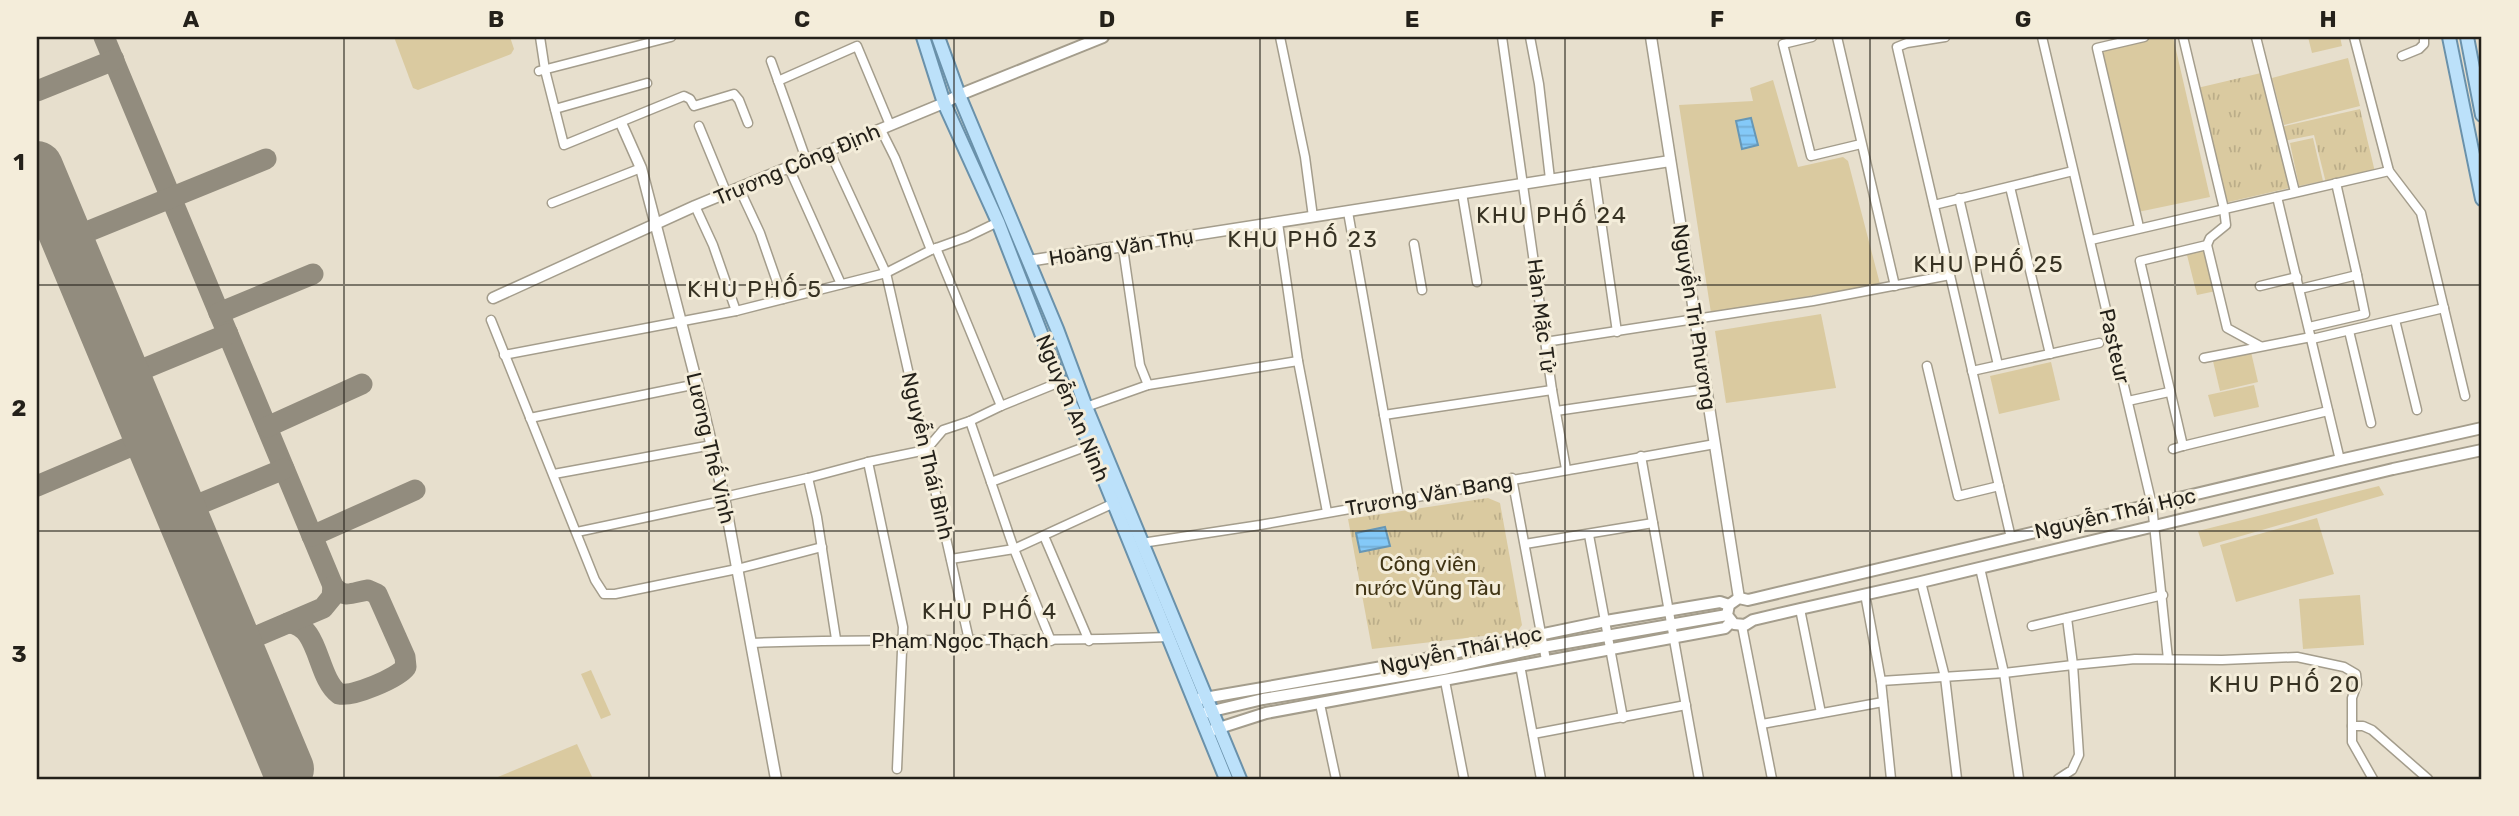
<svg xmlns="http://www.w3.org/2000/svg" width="2519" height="816" viewBox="0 0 2519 816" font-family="Rubik,sans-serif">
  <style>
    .green { fill: #dacaa0 }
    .park { fill: url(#park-tufts) }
    .water { fill: url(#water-rules); stroke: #6797b5; stroke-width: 2 }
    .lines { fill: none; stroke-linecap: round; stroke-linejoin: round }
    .taxiway { stroke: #928c7e; stroke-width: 21 }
    .runway { stroke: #928c7e; stroke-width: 52 }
    .minor-casing { stroke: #a49d8c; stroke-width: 11 }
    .tertiary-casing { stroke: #a49d8c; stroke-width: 13 }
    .secondary-casing { stroke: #a49d8c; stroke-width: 14 }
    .primary-casing { stroke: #6a91aa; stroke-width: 16 }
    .minor { stroke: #fff; stroke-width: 8 }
    .tertiary { stroke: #fff; stroke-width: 10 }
    .secondary { stroke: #fff; stroke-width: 10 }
    .primary { stroke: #bce1fa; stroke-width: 12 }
    .grid { fill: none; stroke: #24211a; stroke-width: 2; stroke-opacity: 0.55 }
    .labels { text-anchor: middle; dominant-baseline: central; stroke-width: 6; stroke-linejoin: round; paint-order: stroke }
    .street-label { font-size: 21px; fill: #24211a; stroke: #f4edda }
    .park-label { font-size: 21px; fill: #403414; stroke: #f4edda }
    .neighbourhood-label { font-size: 23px; letter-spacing: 2px; fill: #373223; stroke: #f4edda }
    .neatline { fill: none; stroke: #24211a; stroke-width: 2.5 }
    .grid-label { font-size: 23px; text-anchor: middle; font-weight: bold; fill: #24211a }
  </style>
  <defs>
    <pattern id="park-tufts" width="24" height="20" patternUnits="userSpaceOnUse" patternTransform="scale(1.75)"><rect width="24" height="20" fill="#dacaa0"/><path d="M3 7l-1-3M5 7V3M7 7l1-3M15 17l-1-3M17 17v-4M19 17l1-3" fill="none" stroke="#bbad89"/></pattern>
    <pattern id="water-rules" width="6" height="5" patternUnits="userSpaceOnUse" patternTransform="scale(1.75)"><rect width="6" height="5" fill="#84c9f8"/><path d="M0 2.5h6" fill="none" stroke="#72acd4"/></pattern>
  </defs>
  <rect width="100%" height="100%" fill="#e7dfcd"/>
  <g class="green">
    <path d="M394,37H510L514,49L511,54L418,90L413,88Z"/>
    <path d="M2125,37H2173L2210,197L2138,212L2097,44Z"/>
    <path d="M2308,37H2340L2342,46L2312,53Z"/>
    <path d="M2348,58L2360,106L2284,125L2272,78Z"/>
    <path d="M1773,80L1798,167L1843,157L1848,161L1880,284L1711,313L1679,105L1753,101L1750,88Z"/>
    <path d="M2313,138L2323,181L2299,186L2290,143Z"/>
    <path d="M2206,250L2216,291L2197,295L2187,255Z"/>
    <path d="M1821,314L1836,388L1726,403L1715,331Z"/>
    <path d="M2251,352L2258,382L2220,391L2213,361Z"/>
    <path d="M2051,362L2060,400L1999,414L1990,376Z"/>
    <path d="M2254,385L2259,407L2214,417L2208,395Z"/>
    <path d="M2379,486L2384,495L2203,547L2198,531Z"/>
    <path d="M2317,518L2334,574L2236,602L2220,545Z"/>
    <path d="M2360,595L2364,645L2303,649L2299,599Z"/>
    <path d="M591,670L611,715L601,719L581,674Z"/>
    <path d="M577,744L593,779H493Z"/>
  </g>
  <g class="park">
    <path d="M2261,73L2289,188L2220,204L2193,89Z"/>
    <path d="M2360,109L2375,172L2326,183L2314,135L2284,141L2281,127Z"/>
    <path d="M1488,498L1500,503L1522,625L1517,632L1372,649L1348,519Z"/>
  </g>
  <g class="water">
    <path d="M1751,118L1758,145L1742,149L1736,121Z"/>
    <path d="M1385,527L1390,546L1360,552L1356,533Z"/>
  </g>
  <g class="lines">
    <g class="taxiway">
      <path d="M104,37L333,586C345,600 353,592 368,590L377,594L405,657L406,667C398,678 353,697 339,694C316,677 320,624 288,623"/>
      <path d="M37,91L114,60"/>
      <path d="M67,240L266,159"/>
      <path d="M219,313L313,274"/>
      <path d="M124,377L228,334"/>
      <path d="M267,427L362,384"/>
      <path d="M37,486L150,438"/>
      <path d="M180,512L284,469"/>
      <path d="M312,536L415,490"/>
      <path d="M236,645L323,608L332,597L333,586"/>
    </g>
    <path class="runway" d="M37,167L288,769"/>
    <g class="minor-casing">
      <g id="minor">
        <path d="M540,37L545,70L564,145L684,96L690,99L694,106L734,94L739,100L748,123"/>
        <path d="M1280,37L1305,157L1313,217"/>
        <path d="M1502,37L1552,390L1566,469"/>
        <path d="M1530,37L1539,84L1550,179"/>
        <path d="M1812,37L1783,44L1811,156L1861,144"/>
        <path d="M1837,37L1895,286"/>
        <path d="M1945,37L1907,43L1897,47L2011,538"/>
        <path d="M2042,37L2152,505L2168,659"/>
        <path d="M2256,37L2295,192"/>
        <path d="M2354,37L2389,171L2421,213L2465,396"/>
        <path d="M2402,56L2419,49L2424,44V37"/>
        <path d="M771,61L806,159"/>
        <path d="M539,71L671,37"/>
        <path d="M778,81L857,46L890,125"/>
        <path d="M555,109L647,83"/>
        <path d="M699,126L727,194"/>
        <path d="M881,130L895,158L931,250"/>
        <path d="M829,150L886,273L969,640"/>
        <path d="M789,168L841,284"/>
        <path d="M1594,172L1617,332"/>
        <path d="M2336,183L2357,275"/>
        <path d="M2010,187L2050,354"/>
        <path d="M739,188L760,233L783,299"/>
        <path d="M1462,193L1477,282"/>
        <path d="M2277,197L2340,460"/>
        <path d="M1959,198L1998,365"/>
        <path d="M552,203L641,168"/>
        <path d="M1934,205L2073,171"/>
        <path d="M695,206L713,245L736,311"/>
        <path d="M1348,212L1399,499"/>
        <path d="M1278,223L1298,361L1327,512"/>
        <path d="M2139,227L2097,48L2144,37"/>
        <path d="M2091,240L2389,171"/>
        <path d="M1414,244L1422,290"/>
        <path d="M2207,245L2227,328L2260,346"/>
        <path d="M936,248L1001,406"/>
        <path d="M1123,248L1140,365L1148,385"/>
        <path d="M2260,286L2297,277"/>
        <path d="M2300,289L2357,275L2365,314L2309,327"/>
        <path d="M491,320L595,580L604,594H615L737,569L822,547"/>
        <path d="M2395,320L2417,410"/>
        <path d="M2349,331L2371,423"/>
        <path d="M2312,339L2444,308"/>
        <path d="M1545,342L1813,301L1950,275"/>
        <path d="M504,355L736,311L886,273L931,250L967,237L998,222"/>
        <path d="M2204,358L2311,337"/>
        <path d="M1927,366L1958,496L1999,486"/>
        <path d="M1972,371L2099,343"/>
        <path d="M2128,401L2169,392"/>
        <path d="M1086,407L1148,385L1298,361"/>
        <path d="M1556,411L1707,389"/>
        <path d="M1384,415L1552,390"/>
        <path d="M530,418L697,384"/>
        <path d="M970,421L1014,549L1051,641"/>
        <path d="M2183,446L2328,411"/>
        <path d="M2173,449L2183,446L2140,261L2207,245L2210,238L2226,225L2224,209L2183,37"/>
        <path d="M1641,456L1699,779"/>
        <path d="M868,462L903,627L897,769"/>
        <path d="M554,474L712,445"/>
        <path d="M808,478L817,517L836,639"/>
        <path d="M1512,478L1546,660"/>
        <path d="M991,482L1090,445"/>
        <path d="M577,532L713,503L724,497L808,478L868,462L926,450L943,430L970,421L1001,406L1060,382"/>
        <path d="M1589,535L1623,718"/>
        <path d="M1044,536L1089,641"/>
        <path d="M1142,543L1260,525L1715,444"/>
        <path d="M1525,544L1653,523"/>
        <path d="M951,559L1014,549L1112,504"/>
        <path d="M1980,568L2004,673L2019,779"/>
        <path d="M1921,582L1945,677L1957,779"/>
        <path d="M1865,594L1881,681L1891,779"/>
        <path d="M1800,609L1821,713"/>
        <path d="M1742,626L1772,779"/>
        <path d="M2032,626L2163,595"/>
        <path d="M752,643C891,637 1029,643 1168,637"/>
        <path d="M1520,665L1541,779"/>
        <path d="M1445,681L1464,779"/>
        <path d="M1881,681L2004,673L2073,665L2067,618"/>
        <path d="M1320,704L1336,779"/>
        <path d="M1762,724L1883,702"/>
        <path d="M2352,726H2363L2372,730L2428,779"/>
        <path d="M1533,734L1686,705"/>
        <path d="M2058,779L2072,770L2079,755L2073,665L2135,659L2222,660L2297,657L2344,667L2356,674L2357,684L2352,698V742L2373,779"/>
      </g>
    </g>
    <g class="tertiary-casing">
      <g id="tertiary">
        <path d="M1651,37L1739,598"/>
        <path d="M621,123L641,168L697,384L724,497L776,779"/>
        <path d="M1028,261L1670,161"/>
        <path d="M493,298L695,206L944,103"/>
      </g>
    </g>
    <g class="secondary-casing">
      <g id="secondary">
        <path d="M944,103L959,95L1103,37"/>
        <path d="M2482,428L2340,460L1748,600L1739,598L1729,605L1727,615L1734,624L1745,625L1753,620L1800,609L1921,582L2393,469L2482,450"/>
        <path d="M1199,699L1405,663L1606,621L1720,602L1729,605"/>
        <path d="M1204,713L1263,699L1443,669L1543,647L1727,615"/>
        <path d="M1213,730L1266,713L1725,628L1731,622"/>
      </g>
    </g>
    <g class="primary-casing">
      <g id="primary">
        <path d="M923,37L944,103L998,222L1060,382L1090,445L1226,779"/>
        <path d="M938,37L959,95L1057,329L1086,407L1240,779"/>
        <path d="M2449,37L2482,199"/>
        <path d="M2467,37L2482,115"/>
      </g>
    </g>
    <use href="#minor" class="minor"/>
    <use href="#tertiary" class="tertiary"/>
    <use href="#secondary" class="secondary"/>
    <use href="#primary" class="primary"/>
  </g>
  <path class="grid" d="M344,37V779M649,37V779M954,37V779M1260,37V779M1565,37V779M1870,37V779M2175,37V779M37,285H2482M37,531H2482"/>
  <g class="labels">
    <g class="street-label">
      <text transform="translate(797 164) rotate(-23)">Trương Công Định</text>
      <text transform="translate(1121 247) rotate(-9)">Hoàng Văn Thụ</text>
      <text transform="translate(1542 316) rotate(83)">Hàn Mặc Tử</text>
      <text transform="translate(1695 317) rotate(81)">Nguyễn Tri Phương</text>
      <text transform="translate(2115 346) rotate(77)">Pasteur</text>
      <text transform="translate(1073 408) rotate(67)">Nguyễn An Ninh</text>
      <text transform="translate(711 448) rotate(77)">Lương Thế Vinh</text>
      <text transform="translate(928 456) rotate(77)">Nguyễn Thái Bình</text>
      <text transform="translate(1429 494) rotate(-10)">Trương Văn Bang</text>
      <text transform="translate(2115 513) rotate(-13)">Nguyễn Thái Học</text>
      <text x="960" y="640">Phạm Ngọc Thạch</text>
      <text transform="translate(1461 650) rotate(-12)">Nguyễn Thái Học</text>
    </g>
    <g class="park-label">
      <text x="1428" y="563">Công viên<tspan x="1428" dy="24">nước Vũng Tàu</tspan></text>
    </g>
    <g class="neighbourhood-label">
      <text x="1552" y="215">KHU PHỐ 24</text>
      <text x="1303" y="239">KHU PHỐ 23</text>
      <text x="1989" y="264">KHU PHỐ 25</text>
      <text x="755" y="289">KHU PHỐ 5</text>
      <text x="990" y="611">KHU PHỐ 4</text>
      <text x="2285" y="684">KHU PHỐ 20</text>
    </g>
  </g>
  <rect width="2519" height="816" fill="none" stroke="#f4edda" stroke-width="77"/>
  <rect x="38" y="38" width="2442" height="740" class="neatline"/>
  <g class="grid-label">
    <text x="191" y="27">A</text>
    <text x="496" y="27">B</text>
    <text x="802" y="27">C</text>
    <text x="1107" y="27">D</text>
    <text x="1412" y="27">E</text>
    <text x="1717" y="27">F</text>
    <text x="2023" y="27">G</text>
    <text x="2328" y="27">H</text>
    <text x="19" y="170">1</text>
    <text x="19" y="416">2</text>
    <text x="19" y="662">3</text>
  </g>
</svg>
